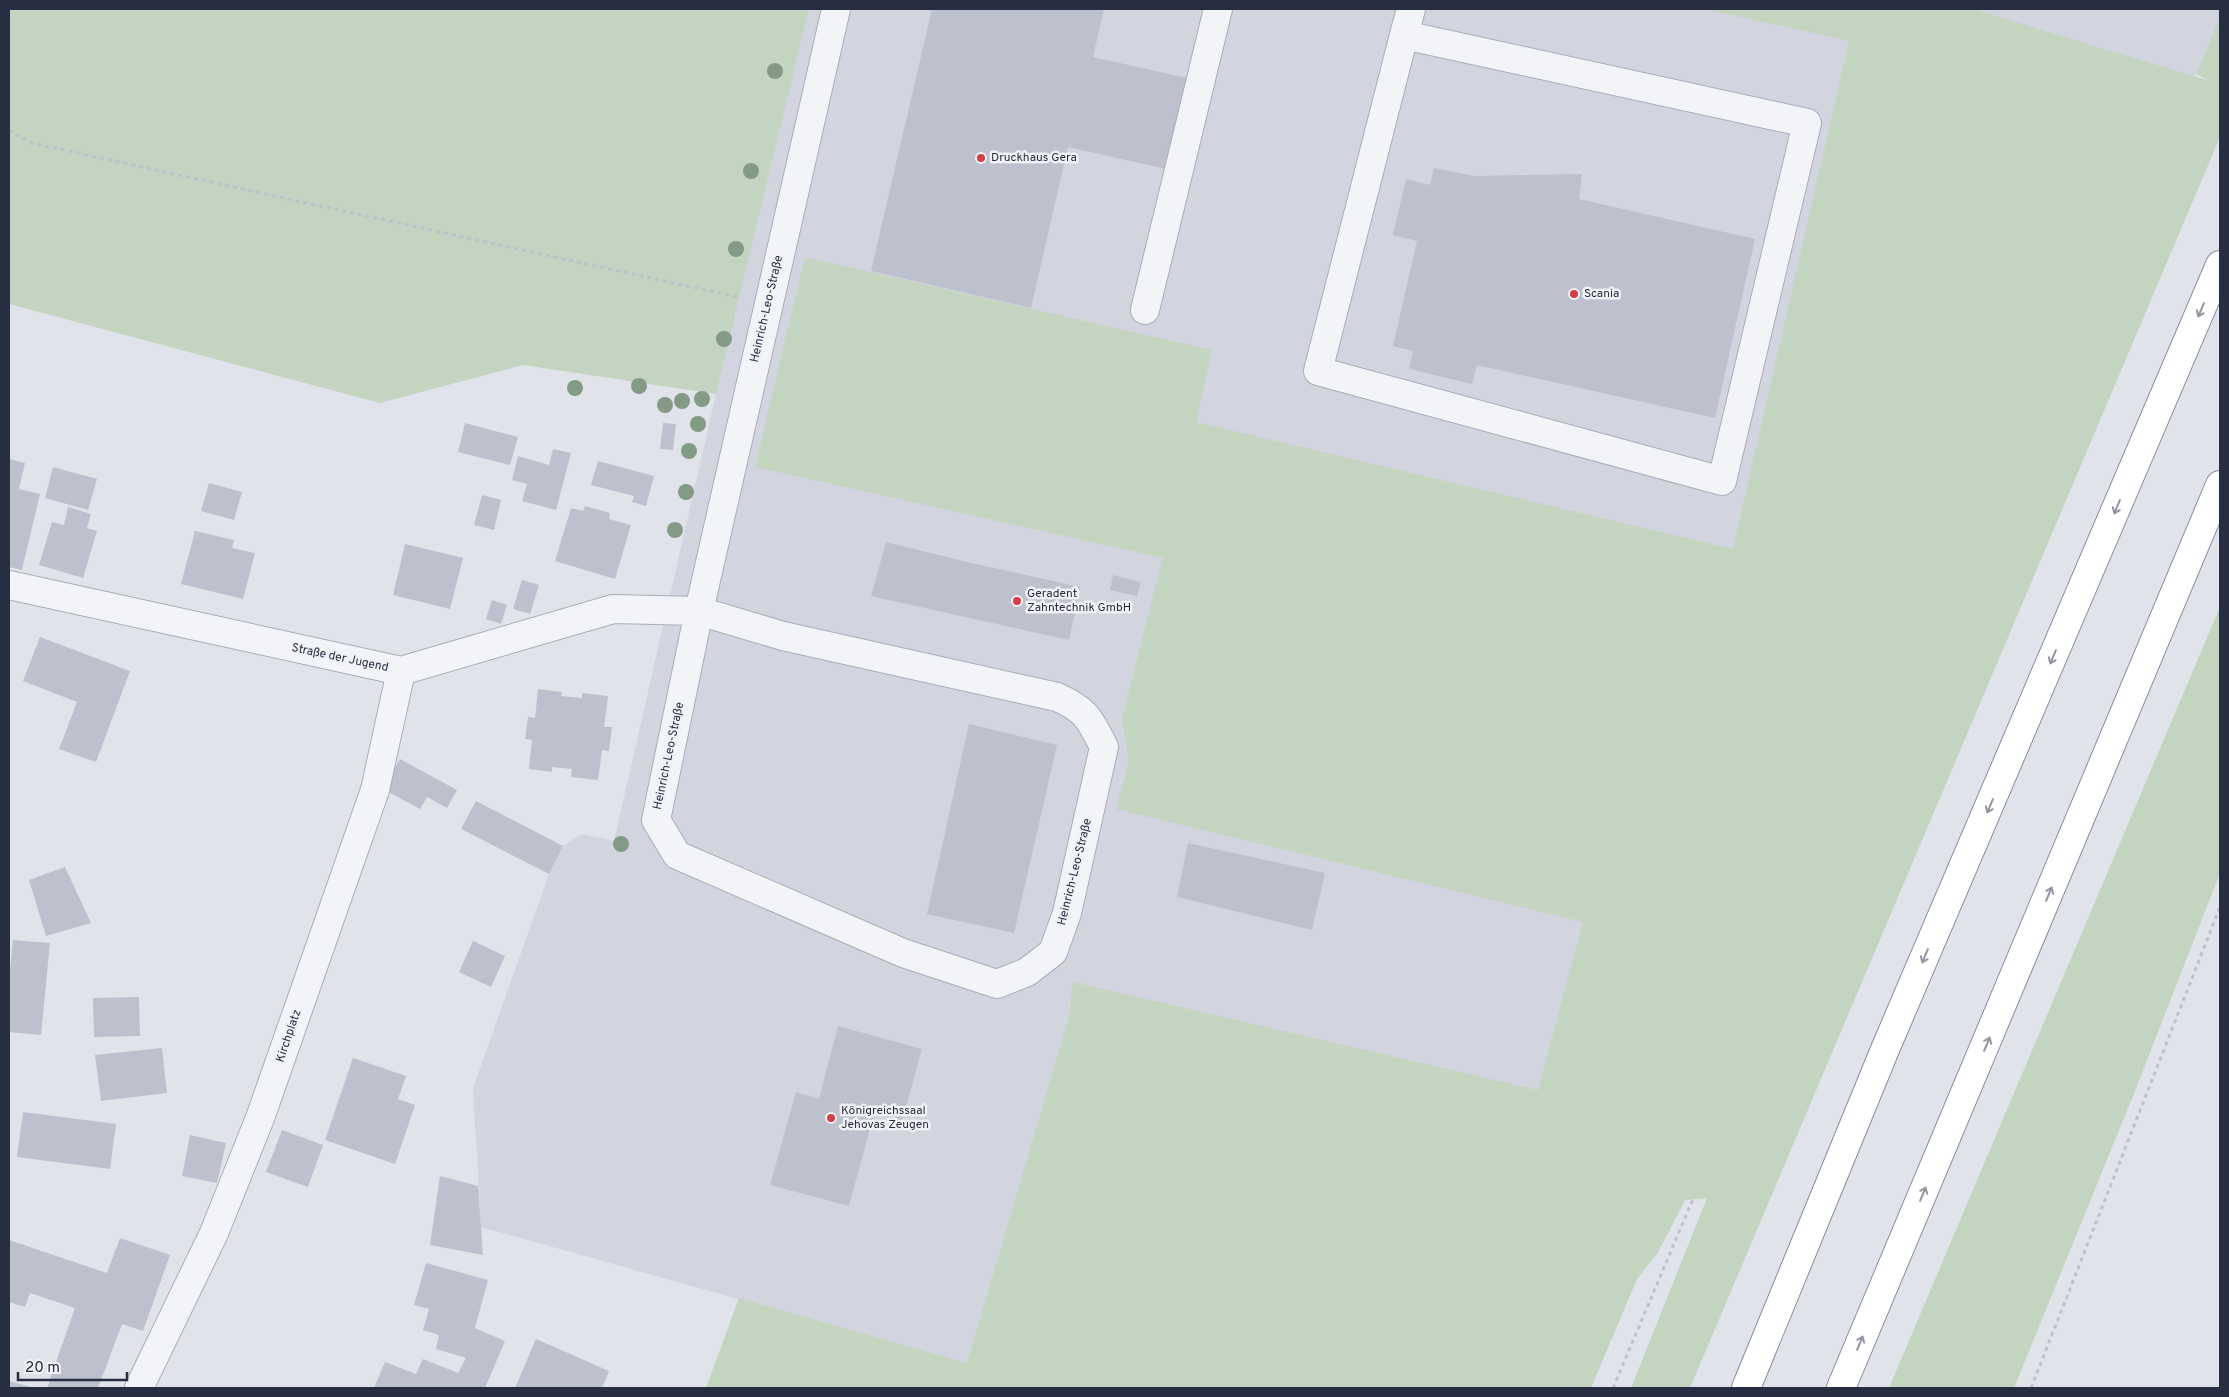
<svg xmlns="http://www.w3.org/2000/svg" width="2229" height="1397" viewBox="0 0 2229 1397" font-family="Overpass,sans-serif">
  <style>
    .built { fill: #d2d5df }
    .green { fill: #c3d4c0 }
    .building { fill: #bdc1cd }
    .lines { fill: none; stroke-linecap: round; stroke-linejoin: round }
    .minor-casing { stroke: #a8adb8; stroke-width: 30 }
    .highway-casing { stroke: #868ea2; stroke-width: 30 }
    .path { stroke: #bec1c9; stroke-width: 3; stroke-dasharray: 4 4; stroke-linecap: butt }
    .minor { stroke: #f3f4f8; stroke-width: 28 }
    .highway { stroke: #fff; stroke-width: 28 }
    .tree { fill: #839a86 }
    .oneway { stroke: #9396a0 }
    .poi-dot { fill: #d73d44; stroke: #f0f2f7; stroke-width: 2 }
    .labels { text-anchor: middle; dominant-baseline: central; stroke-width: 5; stroke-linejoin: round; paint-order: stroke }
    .poi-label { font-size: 12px; fill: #272e42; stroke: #f0f2f7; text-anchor: start }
    .street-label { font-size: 12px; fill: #272e42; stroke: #f0f2f7 }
  </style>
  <rect width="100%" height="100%" fill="#e0e3ea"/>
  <path class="built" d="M809,9H2220V18L1708,1198L1685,1200L1657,1254L1057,1062L967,1363L481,1227L473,1088L549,874L563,846L582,834L614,841L716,394Z"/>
  <g class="green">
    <path d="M9,9H809L716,394L523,365L380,403L9,304Z"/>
    <path d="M1704,9H1973L2210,81L2196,74L2220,17V137L1690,1388H1631L1707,1198L1685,1200L1657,1254L1637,1279L1591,1388H706L739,1298L967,1363L1069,1017L1073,982L1538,1090L1583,922L1116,809L1129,762L1122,718L1163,558L755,467L805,257L1212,350L1196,422L1733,549L1849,41Z"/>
    <path d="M2220,607V873L2135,1091L2014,1388H1889Z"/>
  </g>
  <g class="building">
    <path d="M932,9H1104L1093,57L1187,78L1166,169L1068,147L1031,308L871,271Z"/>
    <path d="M1434,168L1474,176L1582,174L1579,199L1755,239L1715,418L1477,365L1472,384L1409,369L1413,351L1393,346L1417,241L1393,235L1406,179L1430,185Z"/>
    <path d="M465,423L518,437L510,465L458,452Z"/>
    <path d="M663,423L676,424L673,450L660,449Z"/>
    <path d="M553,449L571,453L556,510L522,501L527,484L512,480L518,456L549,465Z"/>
    <path d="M9,459L25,463L19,489L40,494L22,570L9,567Z"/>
    <path d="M598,461L654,476L646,506L632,502L634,496L591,485Z"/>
    <path d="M53,467L97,479L88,510L45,498Z"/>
    <path d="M209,483L242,492L234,520L201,511Z"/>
    <path d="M482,495L501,500L494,530L474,525Z"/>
    <path d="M585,506L610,513L609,519L631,525L615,579L555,561L571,508L583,511Z"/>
    <path d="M68,507L91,514L87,528L97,531L83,578L39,565L52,522L64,525Z"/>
    <path d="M195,531L234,540L232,548L255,553L243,599L181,584Z"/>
    <path d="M886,542L967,562L1080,587L1069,640L871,596Z"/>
    <path d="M405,544L463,558L450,609L393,595Z"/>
    <path d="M1113,575L1141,582L1137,596L1110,590Z"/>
    <path d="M522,580L539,585L530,614L513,609Z"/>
    <path d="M492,600L507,605L501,624L486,619Z"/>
    <path d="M40,637L130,671L96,762L59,749L77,702L23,681Z"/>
    <path d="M538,689L562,692L561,696L582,698V693L608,696L604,727H612L609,751L602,750L598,780L571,777L572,769L552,767V772L529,769L532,740L525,739L528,717L535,718Z"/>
    <path d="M969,724L1057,745L1014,933L927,914Z"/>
    <path d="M400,759L457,790L447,808L427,797L420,809L383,789Z"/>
    <path d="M476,801L563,846L549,874L461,829Z"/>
    <path d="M1188,843L1325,873L1312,930L1177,897Z"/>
    <path d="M65,867L91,923L46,936L29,880Z"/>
    <path d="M13,940L50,943L41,1035L9,1032V981Z"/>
    <path d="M473,941L505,956L491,987L459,972Z"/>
    <path d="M139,997L140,1036L94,1037L93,998Z"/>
    <path d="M838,1026L922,1049L902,1121L874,1114L849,1206L770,1185L796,1092L819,1099Z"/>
    <path d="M162,1048L167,1093L101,1101L95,1055Z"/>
    <path d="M353,1058L406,1076L398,1099L415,1105L395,1164L325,1140Z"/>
    <path d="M23,1112L116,1124L110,1169L17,1157Z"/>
    <path d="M282,1130L323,1145L308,1187L266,1172Z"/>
    <path d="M190,1135L226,1143L217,1183L182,1176Z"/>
    <path d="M440,1176L478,1186L483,1255L430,1245Z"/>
    <path d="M120,1238L170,1255L143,1331L122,1324L98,1388H47L75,1308L30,1293L25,1307L9,1302V1240L107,1273Z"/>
    <path d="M426,1263L488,1280L475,1328L505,1341L485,1388H374L385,1362L416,1374L423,1359L458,1373L466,1358L436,1349L439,1335L423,1330L429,1309L414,1305Z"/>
    <path d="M536,1339L609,1371L602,1388H515Z"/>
    <path d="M9,1381L35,1388H9Z"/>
  </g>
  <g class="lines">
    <g class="minor-casing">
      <g id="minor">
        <path d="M1404,35L1807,123L1722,481L1318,371L1404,35L1411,9"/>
        <path d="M1145,310L1218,9"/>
        <path d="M9,585L401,671L613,609L699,611L783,636L1057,697C1087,710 1090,720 1104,747L1067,913L1053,952L1027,972L997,984L903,953L677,855L656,820L699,611L836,9"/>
        <path d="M139,1388L214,1233L260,1118L375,790L401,671"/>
      </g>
    </g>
    <g class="highway-casing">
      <g id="highway">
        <path d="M1746,1388L1886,1047L2220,265"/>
        <path d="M1841,1388L2220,485"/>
      </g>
    </g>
    <g class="path">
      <path d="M9,130L32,143L738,297"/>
      <path d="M1613,1388L1693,1199"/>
      <path d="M2031,1388L2220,907"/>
    </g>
    <use href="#minor" class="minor"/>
    <use href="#highway" class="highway"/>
  </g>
  <g class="tree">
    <circle cx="775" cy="71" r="8"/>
    <circle cx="751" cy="171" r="8"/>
    <circle cx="736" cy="249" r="8"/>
    <circle cx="724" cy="339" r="8"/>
    <circle cx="639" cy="386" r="8"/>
    <circle cx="575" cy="388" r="8"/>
    <circle cx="702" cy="399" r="8"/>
    <circle cx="682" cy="401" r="8"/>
    <circle cx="665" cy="405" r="8"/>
    <circle cx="698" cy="424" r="8"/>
    <circle cx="689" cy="451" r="8"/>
    <circle cx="686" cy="492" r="8"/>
    <circle cx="675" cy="530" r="8"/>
    <circle cx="621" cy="844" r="8"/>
  </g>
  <defs><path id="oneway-shaft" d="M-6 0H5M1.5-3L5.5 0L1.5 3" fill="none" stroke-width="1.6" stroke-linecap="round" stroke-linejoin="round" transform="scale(1.25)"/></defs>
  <g class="oneway">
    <use href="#oneway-shaft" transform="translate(2201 310) rotate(113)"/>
    <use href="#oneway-shaft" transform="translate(2117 507) rotate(113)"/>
    <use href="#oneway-shaft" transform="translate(2053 657) rotate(113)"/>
    <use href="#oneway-shaft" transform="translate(1990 806) rotate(113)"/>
    <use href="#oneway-shaft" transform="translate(2049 894) rotate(-67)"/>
    <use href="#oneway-shaft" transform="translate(1925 956) rotate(113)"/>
    <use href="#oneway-shaft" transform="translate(1987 1044) rotate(-67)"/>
    <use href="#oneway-shaft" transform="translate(1923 1194) rotate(-67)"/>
    <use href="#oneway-shaft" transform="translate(1860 1343) rotate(-67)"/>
  </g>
  <g class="poi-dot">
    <circle cx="981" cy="158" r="5"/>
    <circle cx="1574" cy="294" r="5"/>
    <circle cx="1017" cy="601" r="5"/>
    <circle cx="831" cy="1118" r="5"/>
  </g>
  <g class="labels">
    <g class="poi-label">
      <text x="991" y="158">Druckhaus Gera</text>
      <text x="1584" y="294">Scania</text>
      <text x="1027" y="594">Geradent<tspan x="1027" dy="14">Zahntechnik GmbH</tspan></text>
      <text x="841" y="1111">Königreichssaal<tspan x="841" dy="14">Jehovas Zeugen</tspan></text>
    </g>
    <g class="street-label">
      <text transform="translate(767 309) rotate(-77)">Heinrich-Leo-Straße</text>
      <text transform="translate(340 658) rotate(12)">Straße der Jugend</text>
      <text transform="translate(669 756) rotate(-78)">Heinrich-Leo-Straße</text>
      <text transform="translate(1075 872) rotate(-76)">Heinrich-Leo-Straße</text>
      <text transform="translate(289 1036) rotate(-71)">Kirchplatz</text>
    </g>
  </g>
  <rect width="2229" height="1397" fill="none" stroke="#272e42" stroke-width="20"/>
  <path d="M18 1372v8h109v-8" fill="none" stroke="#272e42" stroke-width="2.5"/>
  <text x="25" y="1372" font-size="15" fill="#272e42" stroke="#f0f2f7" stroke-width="4" paint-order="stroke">20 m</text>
</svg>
